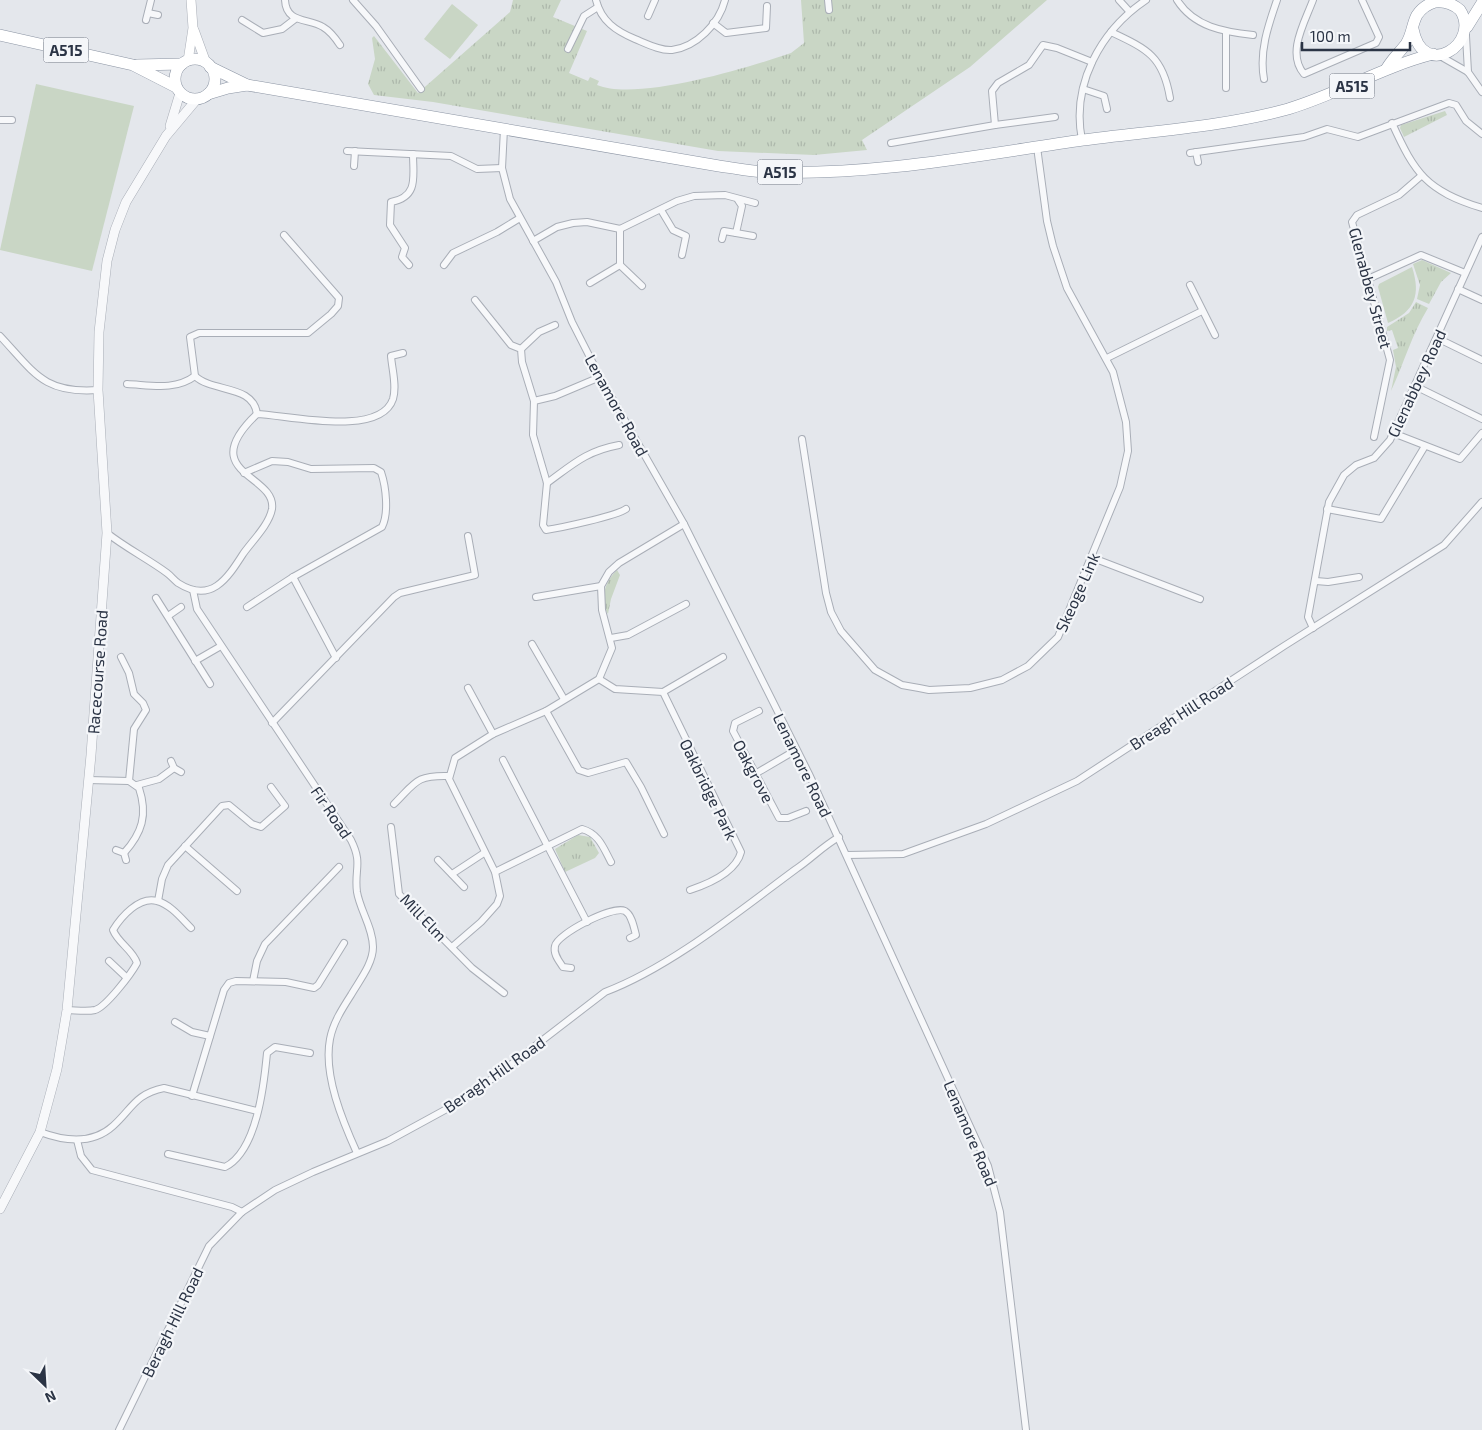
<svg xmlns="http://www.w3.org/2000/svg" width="1482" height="1430" viewBox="0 0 1482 1430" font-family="'Exo 2',sans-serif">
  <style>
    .grass { fill: url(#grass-tufts) }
    .park { fill: #c9d6c5 }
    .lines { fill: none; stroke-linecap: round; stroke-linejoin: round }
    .minor-casing { stroke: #a9aeb7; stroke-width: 8 }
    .tertiary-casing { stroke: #a9aeb7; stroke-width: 10 }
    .secondary-casing { stroke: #a9aeb7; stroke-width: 10 }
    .trunk-casing { stroke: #8b94a3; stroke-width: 12 }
    .minor { stroke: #f7f8fa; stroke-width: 6 }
    .tertiary { stroke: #f7f8fa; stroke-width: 9 }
    .secondary { stroke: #fff; stroke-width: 9 }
    .trunk { stroke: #fff; stroke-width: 11 }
    .labels { text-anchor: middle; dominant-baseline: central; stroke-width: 4.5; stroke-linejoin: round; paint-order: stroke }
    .shield { fill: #f4f6f9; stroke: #676e7b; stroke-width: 1 }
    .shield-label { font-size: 15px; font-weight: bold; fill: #2b3445 }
    .street-label { font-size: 16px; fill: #2b3445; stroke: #f4f6f9 }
  </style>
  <defs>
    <pattern id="grass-tufts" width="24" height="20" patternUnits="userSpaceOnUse" patternTransform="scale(1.25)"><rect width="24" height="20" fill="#c9d6c5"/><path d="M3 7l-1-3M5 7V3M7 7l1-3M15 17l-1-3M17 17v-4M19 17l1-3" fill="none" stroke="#adb8ab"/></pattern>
  </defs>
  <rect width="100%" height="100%" fill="#e4e7ec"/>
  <g class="grass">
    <path d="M513,0H561L553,17L587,31L569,73L588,81L590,77L599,81L597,85C637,102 750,67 791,53L804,43L801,0H1047L970,67L862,140L867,150L814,155L718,151L433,102L374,95L368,84L375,59L372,38L374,36L418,93L510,12Z"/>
    <path d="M1445,111L1447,115L1404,137L1400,128L1401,125Z"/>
    <path d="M1422,260L1451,273L1441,282L1429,304L1417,299L1420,285L1413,264Z"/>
    <path d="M1416,302L1428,308C1412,334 1404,363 1391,391L1396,367L1393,350L1398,348L1392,330L1387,331V327L1409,313Z"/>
    <path d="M617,570L620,575L611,599L608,614C599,600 605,581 617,570Z"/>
    <path d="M578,835L590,837L599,853L595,858L565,872L555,849Z"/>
  </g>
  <g class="park">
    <path d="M452,4L478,25L450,59L424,39Z"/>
    <path d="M36,84L134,106L92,271L0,250Z"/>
    <path d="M1412,267C1421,295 1415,311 1388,323L1378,287L1379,284Z"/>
  </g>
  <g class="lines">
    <g class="minor-casing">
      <g id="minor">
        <path d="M285,0C286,24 309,18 323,27C330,31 336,39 340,45"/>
        <path d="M353,0L376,26L421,89"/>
        <path d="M596,0C601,21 616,31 635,39C645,43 660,51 672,50C696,47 719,24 725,0"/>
        <path d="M828,0L829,10"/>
        <path d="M1119,0L1129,11"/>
        <path d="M1177,0C1194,27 1224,32 1253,35"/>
        <path d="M1313,0C1305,22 1286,53 1304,74L1376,43L1379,37L1362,0"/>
        <path d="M148,13L158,15"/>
        <path d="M648,16L655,0"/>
        <path d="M146,20L151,0"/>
        <path d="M242,20L263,33L282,29L295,19"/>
        <path d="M713,23L726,33L766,28L767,6"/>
        <path d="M1111,32C1147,49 1163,56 1170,98"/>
        <path d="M1226,32V88"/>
        <path d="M1466,36L1468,72"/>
        <path d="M568,49L584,16L598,7"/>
        <path d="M1440,56L1468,72L1482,92"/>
        <path d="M1264,79C1259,52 1268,26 1277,0"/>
        <path d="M1083,89L1104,96L1107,109"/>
        <path d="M0,120H12"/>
        <path d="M1392,123C1415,174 1427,191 1482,208"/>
        <path d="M995,125L992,91L998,83L1029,65L1043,45L1057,48L1092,62"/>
        <path d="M504,129L502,168L510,199L556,282L572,322L600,377L684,524L809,774L988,1166L1000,1212L1026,1430"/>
        <path d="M1082,140C1071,85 1100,31 1146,0"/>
        <path d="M891,143L995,125L1055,117"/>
        <path d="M347,151L451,156L477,169L502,168"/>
        <path d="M1196,152L1198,162"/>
        <path d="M1190,153L1304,137L1327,129L1358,137L1449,103L1456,105L1466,121L1482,134"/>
        <path d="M354,166L355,151"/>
        <path d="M661,210L673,230L686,236L682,255"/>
        <path d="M736,233L753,236"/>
        <path d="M722,239L724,231L736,233L742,206L738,200"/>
        <path d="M533,241L557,227L573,223L587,222L620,229L677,201L694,196L725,195L755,203"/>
        <path d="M409,265L402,257L405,248L390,225L391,202C419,197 413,176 413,154"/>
        <path d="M444,265L453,253L497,232L520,218"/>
        <path d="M620,265L642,286"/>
        <path d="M1368,279L1421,255L1465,273"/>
        <path d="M590,283L620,265V229"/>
        <path d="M1190,285L1215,335"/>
        <path d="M1458,289L1482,300"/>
        <path d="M475,300L511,345L521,349L522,362L534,401"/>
        <path d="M0,336C34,372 43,394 98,390"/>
        <path d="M1437,338L1482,360"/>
        <path d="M521,349L539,332L555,325"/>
        <path d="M1107,358L1202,311"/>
        <path d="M600,377L555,396L534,401L533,435L547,483L543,525L546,530C560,528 616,516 626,509"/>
        <path d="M127,384C150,385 175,391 195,376"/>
        <path d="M1415,386L1482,419"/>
        <path d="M257,414C253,384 213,393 195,376L190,337L199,333H308L331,314L338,306L339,298L284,235"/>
        <path d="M1393,433L1460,459L1482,433"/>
        <path d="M1374,437L1390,360L1352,222L1357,215L1399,195L1421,176"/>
        <path d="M802,439L826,593L831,612L841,631L875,670L902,685L919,688L929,690L970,688L1002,680L1028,666L1058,637L1120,487L1128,451L1126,422L1113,372L1067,288L1053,246L1047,221L1037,147"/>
        <path d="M244,473L272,461L288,462L311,469L374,468L381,472C386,487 389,513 382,527L293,577L247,607"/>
        <path d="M547,483C572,465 586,451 619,445"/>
        <path d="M1327,509L1381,519L1425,446"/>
        <path d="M107,533C126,548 148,559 167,573C171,576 174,580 178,583C211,604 227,579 243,554C252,541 269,525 272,509C277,474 194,474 257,414C287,415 380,438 393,399C397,386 392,369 391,356L403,353"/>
        <path d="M1093,558L1200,599"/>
        <path d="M293,577L336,658"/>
        <path d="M1316,581L1328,582L1359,577"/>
        <path d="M193,590L197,609L351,840C363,864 354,869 357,892C360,910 373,928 373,947C373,964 359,981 351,995C342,1009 333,1023 330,1039C323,1075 343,1122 357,1153"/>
        <path d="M536,597L601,586"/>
        <path d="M156,598L210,684"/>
        <path d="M168,616L181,607"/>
        <path d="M1313,628L1308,617L1329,502L1344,475L1356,465L1374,458L1390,440L1482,237"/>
        <path d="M611,638L628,635L686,604"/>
        <path d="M532,644L564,699"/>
        <path d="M121,657L129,673L134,694L143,703L146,710L134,729L129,781"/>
        <path d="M195,661L221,646"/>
        <path d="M599,679L615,689L663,692L741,852C736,872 708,884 690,890"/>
        <path d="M468,688L493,734"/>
        <path d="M663,692L723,657"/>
        <path d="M546,711L579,770L588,773L626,762L641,787L664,834"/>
        <path d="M759,711L735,723L733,731L779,818H788L806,811"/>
        <path d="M272,723L394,597L400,593L475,575L468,536"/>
        <path d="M503,760L587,922"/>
        <path d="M171,761L174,768L181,772"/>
        <path d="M755,774L796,750"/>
        <path d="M88,780L129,781L139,788C148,815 142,833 124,853"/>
        <path d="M137,785L159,779L174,768"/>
        <path d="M394,804C416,782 416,775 449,776"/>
        <path d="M391,827L399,894L472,968L504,993"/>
        <path d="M185,846L237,891"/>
        <path d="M116,850L124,853L126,860"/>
        <path d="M847,855L903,854L986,824L1077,781L1284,646L1444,545L1482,502"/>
        <path d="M438,860L464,887"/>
        <path d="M495,872L582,829C599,834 603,847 611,862"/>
        <path d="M452,874L484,853"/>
        <path d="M158,901L162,879L168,865L222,806L229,805L252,824L261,827L285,806L271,787"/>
        <path d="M452,947L481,922L497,904L500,896L495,872L449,779L455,758L493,734L546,711L599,679L612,648L602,610L601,586L609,572L619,563L684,524"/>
        <path d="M109,961L126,977"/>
        <path d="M571,968L563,967C559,961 553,954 555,946C557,934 613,905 625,911C632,915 634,928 636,935L630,938"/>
        <path d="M253,981L257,961L265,944L339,867"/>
        <path d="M67,1010C75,1010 86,1012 95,1010C106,1007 131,974 137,963C133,950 118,943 113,930C121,917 139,896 157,901C170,904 182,919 191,928"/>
        <path d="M175,1022L192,1032L210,1036"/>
        <path d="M192,1096L224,990L229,983L236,981L286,982L314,988L318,985L344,943"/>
        <path d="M40,1132C64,1141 92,1145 113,1126C132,1109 135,1094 164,1088L257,1111"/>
        <path d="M77,1140L81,1156L92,1170L232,1207L242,1212"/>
        <path d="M168,1154L225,1167C257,1151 264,1085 267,1053L275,1047L310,1053"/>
        <path d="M119,1430L209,1246L242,1212L275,1190L313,1172L388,1141L454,1105L496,1076L605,992C671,967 739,911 796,869C811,859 823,846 839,837"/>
      </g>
    </g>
    <g class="tertiary-casing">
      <g id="tertiary">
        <path d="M170,126L180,93"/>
        <path d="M0,1209L40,1132L57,1069L67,1010L91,755L107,533L98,390L99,332L107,261L115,230L126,202L166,136L197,99"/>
      </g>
    </g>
    <g class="secondary-casing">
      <g id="secondary">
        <path d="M194,30L206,63"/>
        <path d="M188,61L193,28L191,0"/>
      </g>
    </g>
    <g class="trunk-casing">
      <g id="trunk">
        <path d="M1467,27L1482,3"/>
        <path d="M0,35L133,65L176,87"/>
        <circle cx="195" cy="79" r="20"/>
        <path d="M137,65L182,64"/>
        <path d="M210,67L247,85L719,166C735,168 751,172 767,172C873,176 979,155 1083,140C1151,131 1222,127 1288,109C1338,94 1382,67 1433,54"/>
        <path d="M1387,68C1392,59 1400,52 1406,44C1412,35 1412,24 1417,15C1421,9 1428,4 1435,2C1444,1 1453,4 1460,10C1482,43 1423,82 1413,29"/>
        <path d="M208,94L228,88L247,85"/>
      </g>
    </g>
    <use href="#minor" class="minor"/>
    <use href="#tertiary" class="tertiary"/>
    <use href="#secondary" class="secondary"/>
    <use href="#trunk" class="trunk"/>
  </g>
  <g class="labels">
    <g class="shield">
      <rect x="43.5" y="37.5" width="45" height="25" rx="4"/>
      <rect x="1329.5" y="73.5" width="45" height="25" rx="4"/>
      <rect x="757.5" y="159.5" width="45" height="25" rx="4"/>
    </g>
    <g class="shield-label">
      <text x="66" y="50">A515</text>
      <text x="1352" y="86">A515</text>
      <text x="780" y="172">A515</text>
    </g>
    <g class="street-label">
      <text transform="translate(1371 288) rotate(75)">Glenabbey Street</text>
      <text transform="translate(1416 383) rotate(-65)">Glenabbey Road</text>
      <text transform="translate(617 405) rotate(61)">Lenamore Road</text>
      <text transform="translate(1077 592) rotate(-66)">Skeoge Link</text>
      <text transform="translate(97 672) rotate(-86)">Racecourse Road</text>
      <text transform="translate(1181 713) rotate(-33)">Breagh Hill Road</text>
      <text transform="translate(803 765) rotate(64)">Lenamore Road</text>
      <text transform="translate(754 771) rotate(62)">Oakgrove</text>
      <text transform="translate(709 789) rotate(64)">Oakbridge Park</text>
      <text transform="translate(332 812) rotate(56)">Fir Road</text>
      <text transform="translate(424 917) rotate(46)">Mill Elm</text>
      <text transform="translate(494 1074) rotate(-35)">Beragh Hill Road</text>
      <text transform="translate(971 1133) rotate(67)">Lenamore Road</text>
      <text transform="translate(172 1322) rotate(-64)">Beragh Hill Road</text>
    </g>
  </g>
  <g transform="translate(45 1385) rotate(155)" stroke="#f4f6f9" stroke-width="4" paint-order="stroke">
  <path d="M0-4L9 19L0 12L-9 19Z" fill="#2b3445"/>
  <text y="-8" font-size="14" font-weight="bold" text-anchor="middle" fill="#2b3445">N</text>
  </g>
  <path d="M1302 42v8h108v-8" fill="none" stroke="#2b3445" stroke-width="2.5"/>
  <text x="1310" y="42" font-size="15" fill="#2b3445" stroke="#f4f6f9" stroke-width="4" paint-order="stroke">100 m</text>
</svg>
